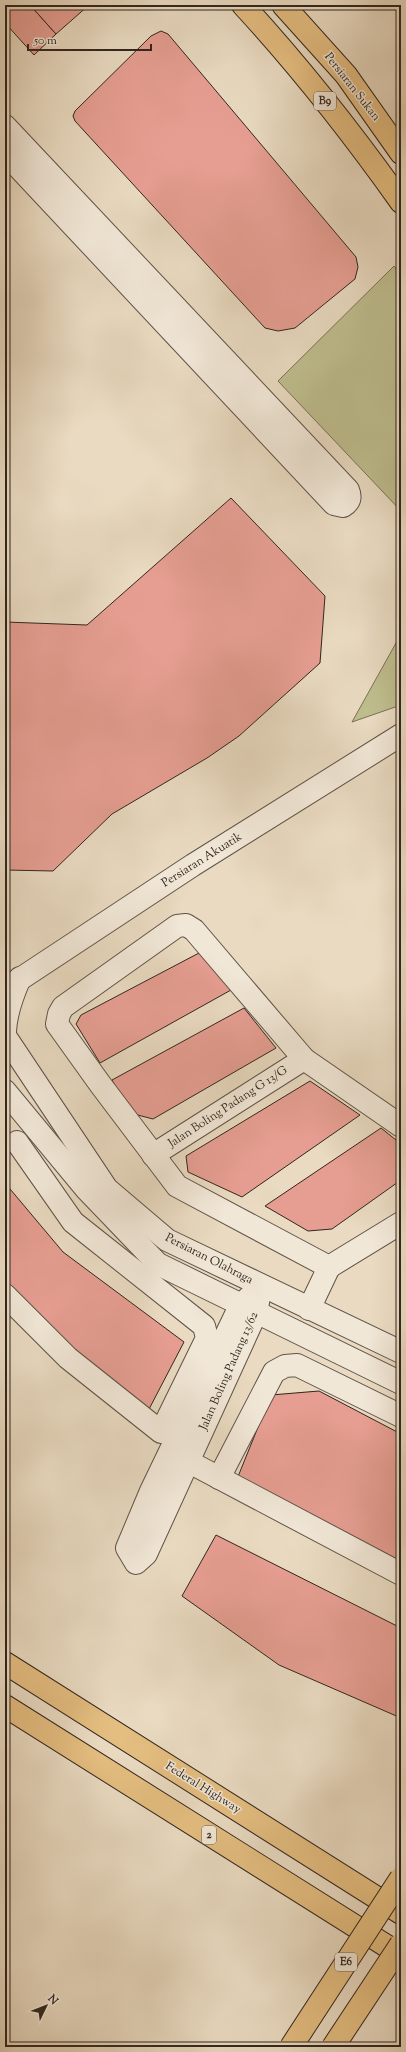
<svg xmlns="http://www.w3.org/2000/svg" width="406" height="2052" viewBox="0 0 406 2052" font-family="'Sorts Mill Goudy',serif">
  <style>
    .green { fill: #bebd8e; stroke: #787256 }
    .building { fill: #e69e92; stroke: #31261f }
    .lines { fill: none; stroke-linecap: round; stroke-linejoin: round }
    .minor-casing { stroke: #5f5348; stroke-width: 24 }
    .major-casing { stroke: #31261f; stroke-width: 24 }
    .highway-casing { stroke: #31261f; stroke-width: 24 }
    .minor { stroke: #f1e7d7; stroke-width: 22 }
    .major { stroke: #e4bd80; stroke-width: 22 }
    .highway { stroke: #e4bd80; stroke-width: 22 }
    .tram { stroke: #31261f; stroke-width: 1 }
    .highway-bridge-casing { stroke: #31261f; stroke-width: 24; stroke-linecap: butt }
    .highway-bridge { stroke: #e4bd80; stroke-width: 22 }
    .labels { text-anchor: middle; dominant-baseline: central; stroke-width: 3; stroke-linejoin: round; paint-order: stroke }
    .shield { fill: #f1e7d7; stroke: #6b6056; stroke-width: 1 }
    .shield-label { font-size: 11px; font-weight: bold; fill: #31261f }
    .street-label { font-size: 12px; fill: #31261f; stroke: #f1e7d7 }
  </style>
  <rect width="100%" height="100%" fill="#e9dac1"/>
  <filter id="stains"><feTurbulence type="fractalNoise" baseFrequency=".005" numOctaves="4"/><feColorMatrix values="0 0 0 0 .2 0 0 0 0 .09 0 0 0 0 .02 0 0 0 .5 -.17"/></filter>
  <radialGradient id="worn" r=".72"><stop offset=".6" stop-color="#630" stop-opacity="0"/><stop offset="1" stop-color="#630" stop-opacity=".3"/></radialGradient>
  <g class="green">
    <path d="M394,266L401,277V511L278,381Z"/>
    <path d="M401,634V705L352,722Z"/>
  </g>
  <g class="building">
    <path d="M5,5H30L56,34L34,55L5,23Z"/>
    <path d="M30,5H89L56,34Z"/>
    <path d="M161,31L168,34L356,257L358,267L355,279L295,328L278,331L265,328L75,121L73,116L75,111L151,36Z"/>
    <path d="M231,498L325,596L320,663L239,736L207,758L112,814L53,871L5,870V622L87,625Z"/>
    <path d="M199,953L231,990L100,1063L76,1024L81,1015Z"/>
    <path d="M244,1008L276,1048L153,1119L130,1113L112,1080Z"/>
    <path d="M310,1081L360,1115L242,1197L188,1172L186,1156Z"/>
    <path d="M381,1128L401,1144V1180L332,1229L308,1231L265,1206Z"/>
    <path d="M5,1183L63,1252L184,1342L147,1413L70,1352L5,1287Z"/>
    <path d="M319,1391L401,1434V1569L235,1484L271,1395Z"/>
    <path d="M216,1535L401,1628V1718L279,1665L182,1596Z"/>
  </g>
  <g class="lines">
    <g class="minor-casing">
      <g id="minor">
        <path d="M5,126L348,490C351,497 350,502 343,506L334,504L5,153"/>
        <path d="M5,989L193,865L401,735"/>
        <path d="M5,1031C6,1012 12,996 20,978"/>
        <path d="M5,1036L107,1189L167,1240L401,1352"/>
        <path d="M5,1091L87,1190L158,1264L401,1383"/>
        <path d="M153,1155L304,1059"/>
        <path d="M329,1267L177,1186L100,1084L57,1024L59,1014L63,1007L177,926L186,925L194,930L304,1059L401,1126"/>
        <path d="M329,1267L401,1223"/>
        <path d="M261,1286L256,1313L146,1554L136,1563L127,1548L151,1491L240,1306Z"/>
        <path d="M5,1295L68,1358L161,1432L207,1338L204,1326L73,1222L17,1142"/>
        <path d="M309,1309L329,1267"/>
        <path d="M176,1455L401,1574"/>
        <path d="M219,1478L274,1372L285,1366L297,1365L401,1416"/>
      </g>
    </g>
    <g class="major-casing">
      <g id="major">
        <path d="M243,5C300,67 352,133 401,202"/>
        <path d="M283,5L346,75L401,153"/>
      </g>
    </g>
    <g class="highway-casing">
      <g id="highway">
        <path d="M5,1663L401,1913"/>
        <path d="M5,1706L401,1955"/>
      </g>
    </g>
    <use href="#minor" class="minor"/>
    <use href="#major" class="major"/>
    <use href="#highway" class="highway"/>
    <path class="tram" d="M389,5L401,14"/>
    <g class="highway-bridge-casing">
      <g id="highway-bridge">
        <path d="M291,2047L401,1878"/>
        <path d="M333,2047L401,1944"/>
      </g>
    </g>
    <use href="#highway-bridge" class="highway-bridge"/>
  </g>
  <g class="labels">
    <g class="shield">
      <rect x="314" y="92" width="22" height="18" rx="3"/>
      <rect x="202" y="1826" width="14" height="18" rx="3"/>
      <rect x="335" y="1953" width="22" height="18" rx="3"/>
    </g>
    <g class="shield-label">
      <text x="325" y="101">B9</text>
      <text x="209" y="1835">2</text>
      <text x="346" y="1962">E6</text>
    </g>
    <g class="street-label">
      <text transform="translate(352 87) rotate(52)">Persiaran Sukan</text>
      <text transform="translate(202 860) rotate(-32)">Persiaran Akuatik</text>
      <text transform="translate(228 1107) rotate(-33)">Jalan Boling Padang G 13/G</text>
      <text transform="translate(209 1259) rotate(27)">Persiaran Olahraga</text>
      <text transform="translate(229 1371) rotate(-66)">Jalan Boling Padang 13/62</text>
      <text transform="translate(203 1788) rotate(32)">Federal Highway</text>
    </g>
  </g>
  <rect width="406" height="2052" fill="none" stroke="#e9dac1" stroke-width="20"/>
  <rect x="6" y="6" width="394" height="2040" fill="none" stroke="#31261f" stroke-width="2"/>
  <rect x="10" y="10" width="386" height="2032" fill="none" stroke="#31261f"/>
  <g transform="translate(46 2006) rotate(47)" stroke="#f1e7d7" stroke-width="3" paint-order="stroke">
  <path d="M0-3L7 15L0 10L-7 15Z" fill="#31261f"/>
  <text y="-6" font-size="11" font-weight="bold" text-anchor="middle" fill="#31261f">N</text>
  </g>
  <path d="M28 44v6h123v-6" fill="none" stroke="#31261f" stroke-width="2"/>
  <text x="34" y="44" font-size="12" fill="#31261f" stroke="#f1e7d7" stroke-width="3" paint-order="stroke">50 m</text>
  <rect width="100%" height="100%" filter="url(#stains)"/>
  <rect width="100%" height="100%" fill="url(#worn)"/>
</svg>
